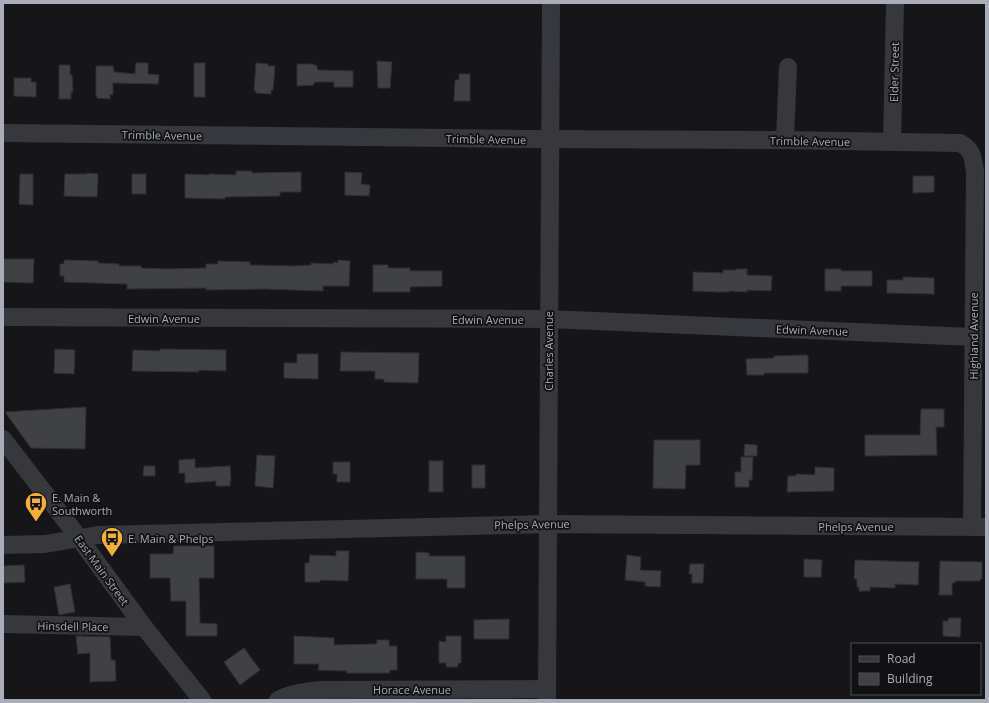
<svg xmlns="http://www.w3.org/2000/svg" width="989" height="703" viewBox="0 0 989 703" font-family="'Open Sans',sans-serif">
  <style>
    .building { fill: #404145; stroke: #303034 }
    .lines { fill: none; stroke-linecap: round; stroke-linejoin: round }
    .minor { stroke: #37383d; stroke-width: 18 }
    .labels { text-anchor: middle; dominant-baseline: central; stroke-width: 3.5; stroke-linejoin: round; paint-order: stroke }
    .street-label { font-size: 11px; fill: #a8adb8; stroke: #111113 }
    .poi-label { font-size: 11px; fill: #a8adb8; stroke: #111113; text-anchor: start }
  </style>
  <rect width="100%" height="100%" fill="#161618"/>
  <g class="building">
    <path d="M377,61L392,62L390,88H378Z"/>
    <path d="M136,63H148V74L159,75L158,84L113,83V95L110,94V99L97,98V96H96V66H113L114,72L135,74Z"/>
    <rect x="194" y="63" width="11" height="34"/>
    <path d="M256,63L268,64V66H275L273,90H271V94L256,93V91H254Z"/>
    <path d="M297,64H313V65H316L318,70L353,71V87H334V82H314V85L297,86Z"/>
    <path d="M59,65H70V75H72L73,92H71V99H59Z"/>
    <path d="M459,74H470V101H454L455,80H459Z"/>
    <path d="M14,78H31V82H36V97L14,96Z"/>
    <path d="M236,171H252V173L301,172V192H280V196L225,197V199L185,198V174L209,175V174L236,175Z"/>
    <path d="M345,172L362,173L361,184L370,185L369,196L345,195Z"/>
    <path d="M87,173L98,174L97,197L64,196L65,174H87Z"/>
    <path d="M20,174H33V205L19,204Z"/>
    <rect x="132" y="174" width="14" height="20"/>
    <path d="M913,176H934V192L913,193Z"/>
    <path d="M3,259H34L33,283L3,282Z"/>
    <path d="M64,260L98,261V263L119,264V266H141V268L168,269L206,268V264H218V261L250,262V265L292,266L311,265V263L333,264V262L338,263V260L350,261L349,286H323V291L265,289L206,290V288L127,289V284L64,282V276H60V264H64Z"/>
    <path d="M373,265H388V268H410V271H442V286L410,287V292H373Z"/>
    <path d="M737,269H747V275L772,276L771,291L747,290V292L729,291V292H718L693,291V272L723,273V270H736Z"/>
    <path d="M825,269H841V271H872V286H841V291H825Z"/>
    <path d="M903,277L934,278V294L887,293V280H903Z"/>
    <path d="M55,349L75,350L74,374L54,373Z"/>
    <path d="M160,349L226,350V371L199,370V372L132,371L133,350L160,351Z"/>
    <path d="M341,352L419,353L418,383L384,382V379H375V371H340Z"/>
    <path d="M297,354H318V379L284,378V363H297Z"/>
    <path d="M806,355L808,356V373H764V375H747L746,359L774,358V356Z"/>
    <path d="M86,407L85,449L31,448L5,412Z"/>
    <path d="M921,409H944V427H936L937,455L865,456V435H920Z"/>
    <path d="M654,440H700V465H686L685,489L653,488Z"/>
    <path d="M745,444L757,445V456H744Z"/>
    <path d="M257,455L275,456L273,488L255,486Z"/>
    <path d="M741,457H753L752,480H749V487H735V472H741Z"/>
    <path d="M195,459V468L230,466L231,481H230V486H216V481L185,483V473H179V460Z"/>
    <rect x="429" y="461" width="14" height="31"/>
    <path d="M333,462H350V482H337V474H333Z"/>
    <rect x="472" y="465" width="13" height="23"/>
    <path d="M144,466H155V476H143Z"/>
    <path d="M815,467L834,468V491L787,492L788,476H796V474L815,475Z"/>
    <path d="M174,546H214V578H199L200,623L217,624V636H186V601H171L170,578H150V554H173Z"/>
    <path d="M336,551H349L348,581L320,580V582H305V563H309L310,555L336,556Z"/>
    <path d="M416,552L429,553V556H465V588H447V579H416Z"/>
    <path d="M627,555L641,557L640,570L661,571L660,587L645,586V582L625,580Z"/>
    <path d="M804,559L822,560L821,577H804Z"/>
    <path d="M855,560L919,562L918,585L895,584V588L870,587V591H859V587H857V579H854Z"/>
    <path d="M940,561L982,562V579H980V581H955V583H952V595H939Z"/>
    <path d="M690,564H704L703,583H692V574H689Z"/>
    <path d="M24,565L25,582L3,583V566Z"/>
    <path d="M70,584L75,612L59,615L54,587Z"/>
    <path d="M949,618H961L960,637L943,636V621H948Z"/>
    <path d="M509,619V639H474V620Z"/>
    <path d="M76,636L110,637L111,660H115L116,681L90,682V653L78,654Z"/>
    <path d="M294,636L334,638V645L377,644V640H389V646H397V670H390V673H347V671L318,670L319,664H294Z"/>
    <path d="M446,636H461V663H458V667H446V663H439V641L446,642Z"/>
    <path d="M244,648L260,670L240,685L224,662Z"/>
  </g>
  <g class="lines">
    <g class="minor">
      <path d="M3,133L532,139L785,140L960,143C974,151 972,157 975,171L972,526"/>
      <path d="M785,140L788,67"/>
      <path d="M892,142L895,3"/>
      <path d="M3,317L548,319L973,337"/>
      <path d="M3,439L79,538L144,627L202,700"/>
      <path d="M3,545L45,544L98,535L547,524L986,527"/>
      <path d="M3,624L144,627"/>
      <path d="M278,700C292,693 306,691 321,690L547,689"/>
      <path d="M547,700L551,3"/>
    </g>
  </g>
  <defs>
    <g id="bus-pin" transform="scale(1.15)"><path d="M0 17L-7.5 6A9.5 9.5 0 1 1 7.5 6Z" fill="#f2b134" stroke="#111113"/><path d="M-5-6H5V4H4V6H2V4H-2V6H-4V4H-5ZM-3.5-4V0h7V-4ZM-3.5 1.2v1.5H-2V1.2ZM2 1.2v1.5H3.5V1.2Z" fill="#111"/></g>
  </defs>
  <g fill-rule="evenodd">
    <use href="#bus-pin" x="36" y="503"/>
    <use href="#bus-pin" x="112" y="538"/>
  </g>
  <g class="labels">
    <g class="street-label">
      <text transform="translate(894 72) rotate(-89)">Elder Street</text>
      <text transform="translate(162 135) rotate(1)">Trimble Avenue</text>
      <text transform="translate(486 139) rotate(1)">Trimble Avenue</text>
      <text transform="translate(810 141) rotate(1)">Trimble Avenue</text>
      <text x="164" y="318">Edwin Avenue</text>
      <text x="488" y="319">Edwin Avenue</text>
      <text transform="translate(812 330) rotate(2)">Edwin Avenue</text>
      <text transform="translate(973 336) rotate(-90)">Highland Avenue</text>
      <text transform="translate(548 351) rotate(-90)">Charles Avenue</text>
      <text transform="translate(532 524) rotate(-1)">Phelps Avenue</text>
      <text x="856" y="526">Phelps Avenue</text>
      <text transform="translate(102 570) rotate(54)">East Main Street</text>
      <text transform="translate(73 626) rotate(1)">Hinsdell Place</text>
      <text x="412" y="689">Horace Avenue</text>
    </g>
    <g class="poi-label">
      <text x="52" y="497">E. Main &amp;<tspan x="52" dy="13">Southworth</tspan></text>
      <text x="128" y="538">E. Main &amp; Phelps</text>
    </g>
  </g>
  <rect width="989" height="703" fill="none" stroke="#a8adb8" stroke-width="8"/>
  <rect x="851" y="643" width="130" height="52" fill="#111113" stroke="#4d4f55"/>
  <rect x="859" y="656" width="20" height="6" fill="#37383d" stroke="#4d4f55"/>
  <text x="887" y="663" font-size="12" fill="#a8adb8">Road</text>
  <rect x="859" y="673" width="20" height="12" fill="#404145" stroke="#4d4f55"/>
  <text x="887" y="683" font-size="12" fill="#a8adb8">Building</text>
</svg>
